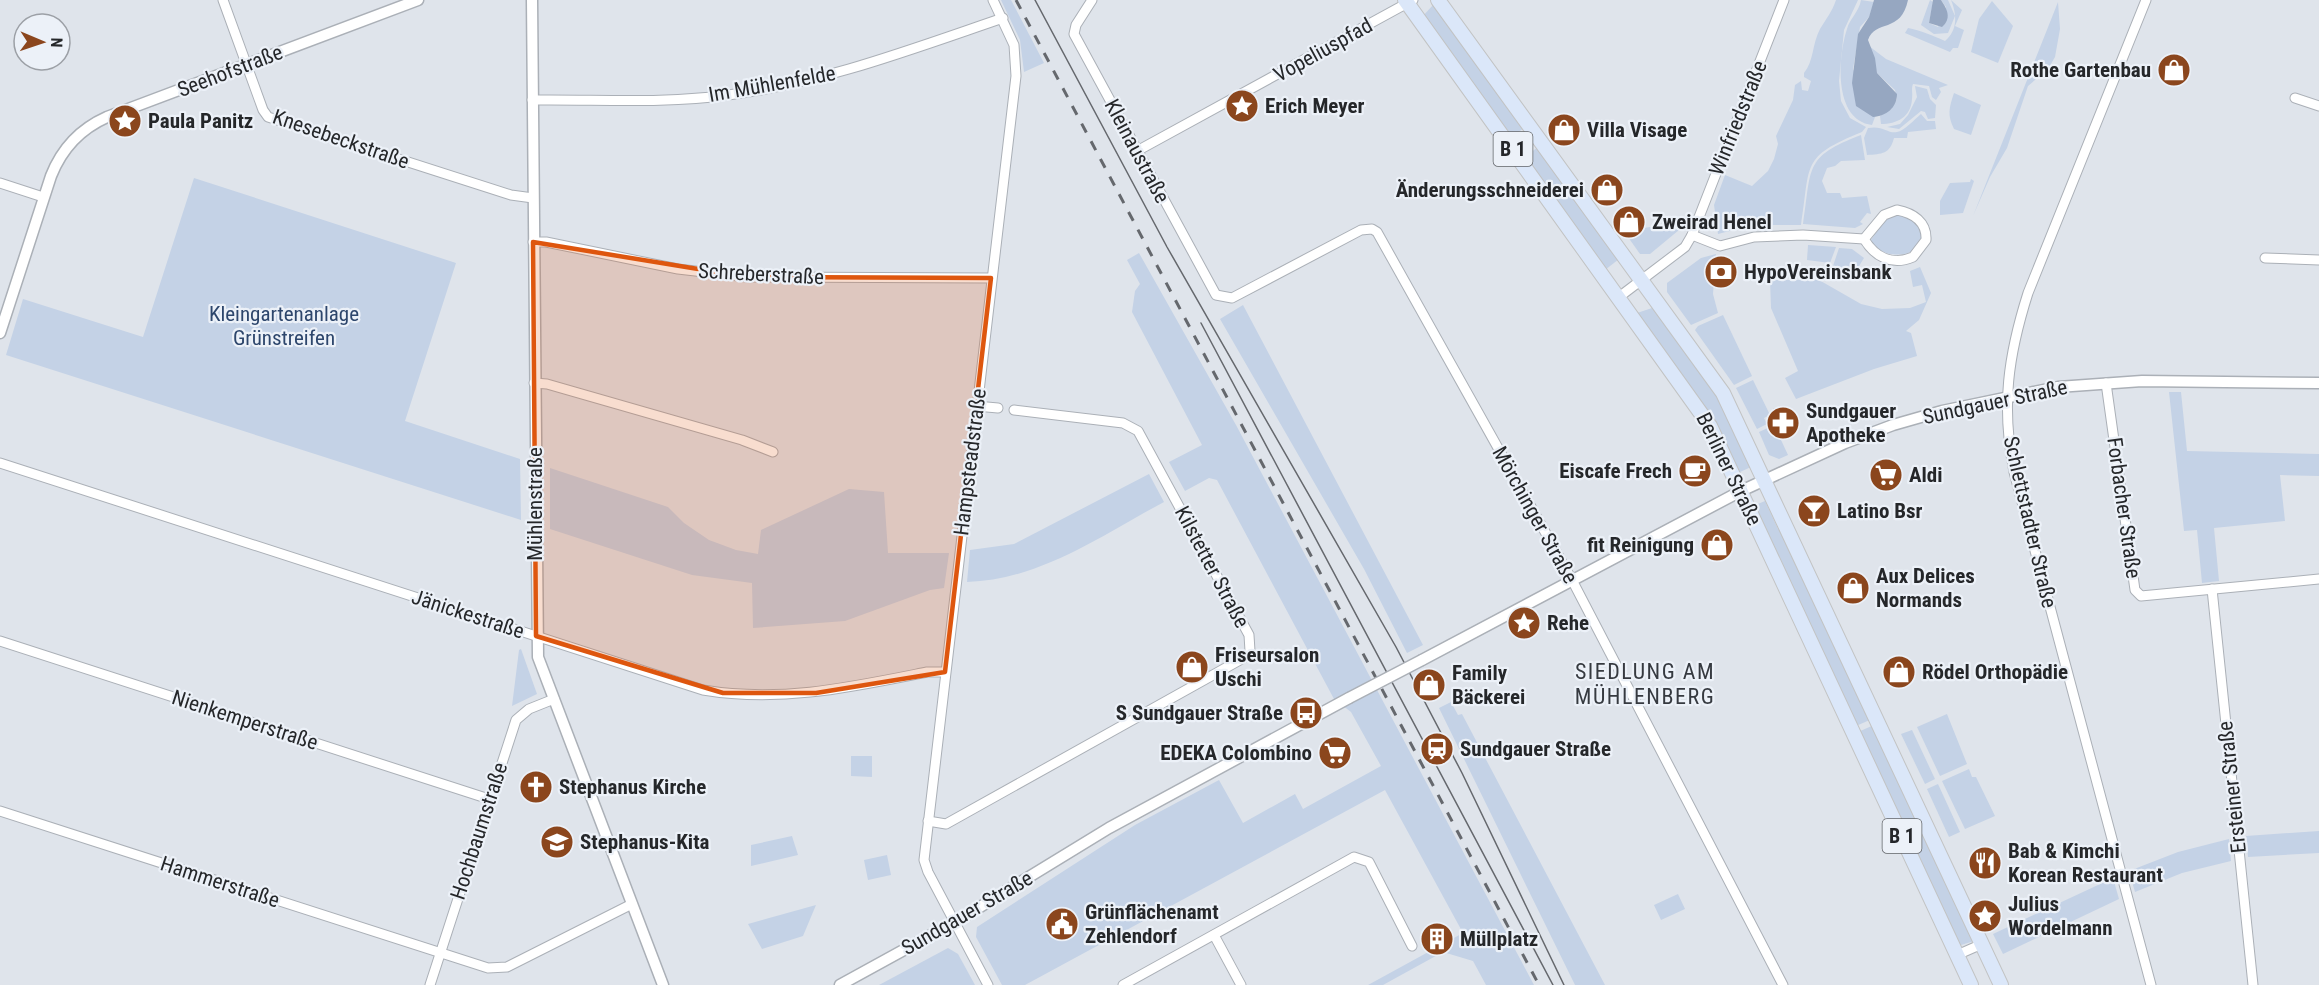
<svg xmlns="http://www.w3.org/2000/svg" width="2319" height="985" viewBox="0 0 2319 985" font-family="'Roboto Condensed',sans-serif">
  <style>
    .green { fill: #c4d2e6 }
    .water { fill: #96a7c1 }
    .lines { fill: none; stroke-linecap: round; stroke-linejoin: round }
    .minor-casing { stroke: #abb0b7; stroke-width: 11 }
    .tertiary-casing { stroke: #abb0b7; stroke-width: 13 }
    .primary-casing { stroke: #c2c3c3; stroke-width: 16 }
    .minor { stroke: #fff; stroke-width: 9 }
    .tertiary { stroke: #fff; stroke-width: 10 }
    .primary { stroke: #dbe7f9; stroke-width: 14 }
    .tram { stroke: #65686d; stroke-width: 1.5 }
    .rail { stroke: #65686d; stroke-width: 3; stroke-dasharray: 10 10; stroke-linecap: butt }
    .tertiary-bridge-casing { stroke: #abb0b7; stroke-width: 13; stroke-linecap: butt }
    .tertiary-bridge { stroke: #fff; stroke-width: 10 }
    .marked { fill: #de560e; fill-opacity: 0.2; stroke: #de560e; stroke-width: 4.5; stroke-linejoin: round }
    .labels { text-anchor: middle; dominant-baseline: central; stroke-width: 4.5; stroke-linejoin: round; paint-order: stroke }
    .shield { fill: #ecf1f8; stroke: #616468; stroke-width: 1.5 }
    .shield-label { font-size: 20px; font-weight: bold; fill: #25272a }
    .street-label { font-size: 21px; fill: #25272a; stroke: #ecf1f8 }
    .poi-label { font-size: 21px; font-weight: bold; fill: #25272a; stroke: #ecf1f8; text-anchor: start }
    .park-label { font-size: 21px; fill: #2d466c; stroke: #ecf1f8 }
    .neighbourhood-label { font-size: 22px; letter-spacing: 1.5px; fill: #363a40; stroke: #ecf1f8 }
  </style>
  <rect width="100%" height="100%" fill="#dfe4eb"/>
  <g class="green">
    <path d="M1001,0H1011L1044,63L1024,72L1020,40Z"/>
    <path d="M1836,0H1858L1844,30L1839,81L1841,101L1850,118L1866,127L1862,132C1800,157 1811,164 1801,225H1753L1718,234L1714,205L1725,175L1752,186L1768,171L1774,159L1778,144L1776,136L1793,100L1795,85L1801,81L1802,90L1808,91L1811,81L1804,77V73C1814,61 1812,44 1820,29C1826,19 1832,12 1836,0Z"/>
    <path d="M1861,0L1874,2L1869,17L1860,27L1853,69L1875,117L1872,125C1833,120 1838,56 1847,29C1850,18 1859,12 1861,0Z"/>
    <path d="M1930,0L1933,2L1929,23L1938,27L1946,7L1941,0H1948L1955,16L1948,33L1934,34L1921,25Z"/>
    <path d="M1951,0L1962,10L1955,26L1964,30L1958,48H1953L1950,52L1905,33L1908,28C1920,30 1934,36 1945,41C1958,30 1957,15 1951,0Z"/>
    <path d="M1992,1L2013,26L1998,63L1971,52L1979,19Z"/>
    <path d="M2058,2L2060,29L2055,57L2048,69L2028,86L2007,148L1990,177L1973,216Z"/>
    <path d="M1434,4L1524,128L1510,138L1422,17Z"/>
    <path d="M1869,46L1886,59L1948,85L1939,88L1941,92L1936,100L1932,97L1929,86L1913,84C1911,89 1913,93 1912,99C1911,117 1897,124 1881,124L1880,116L1891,109L1897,99L1895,90L1877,73Z"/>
    <path d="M1915,86L1927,89L1930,99L1936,105L1935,118L1928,119L1925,112L1921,111L1899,129L1887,127L1900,124L1908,115L1917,97Z"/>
    <path d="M1954,93L1981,105L1971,135L1954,129C1947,115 1949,108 1954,93Z"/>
    <path d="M1921,114L1927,121H1935L1936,129L1908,132L1907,138H1894C1890,154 1882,154 1867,155L1864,138L1868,128C1883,125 1888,134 1897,132C1904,131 1915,119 1921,114Z"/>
    <path d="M1861,135L1865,160L1841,161L1835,166L1827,168L1822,181L1827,193H1840L1842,198L1867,196L1871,214L1867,213L1860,222L1863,224L1855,228L1803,224C1812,168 1803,157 1861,135Z"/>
    <path d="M1538,147L1619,259L1605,270L1525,157Z"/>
    <path d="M194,178L456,263L405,421L520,459L521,520L6,355L23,299L143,337Z"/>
    <path d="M1971,179L1974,181L1963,213L1940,215V201L1950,183L1970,182Z"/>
    <path d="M1900,213L1912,218L1924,235L1913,251C1899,258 1877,255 1871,240L1886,218Z"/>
    <path d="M1662,225L1679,230L1650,254H1640L1628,237L1644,228Z"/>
    <path d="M1808,245L1836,247L1830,263L1807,260Z"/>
    <path d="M1839,248L1852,249L1864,258L1853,276L1833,266Z"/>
    <path d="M1139,253L1236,425L1534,985H1486L1473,961L1443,952L1383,985H1368L1463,933L1385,790L1025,985H1002L976,937L977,927L1135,825L1219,780L1243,823L1295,794L1303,809L1381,766L1351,712L1334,699L1217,480L1209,478L1185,491L1169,462L1202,445L1132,312L1135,291L1140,284L1127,260Z"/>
    <path d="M1716,254L1713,294L1718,313L1691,325L1667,292V283L1701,258Z"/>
    <path d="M1920,267L1931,293L1919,320L1906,331L1911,333L1917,356L1874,369L1796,399L1785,378L1798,371L1771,308L1770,280H1819L1861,304L1882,309L1910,308L1926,302L1922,285L1913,287L1910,271Z"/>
    <path d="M1243,305L1423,645L1407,653L1364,569L1220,319Z"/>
    <path d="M1655,307L1715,391L1753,466L1738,473L1707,410L1637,313Z"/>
    <path d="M1723,315L1752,376L1734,385L1695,330L1698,326Z"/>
    <path d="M1753,380L1770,415L1764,418L1767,424L1757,429L1736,388Z"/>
    <path d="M2169,392H2181L2187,451L2319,454V476L2280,475L2285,521L2214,528L2219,581L2202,583L2197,530L2184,531Z"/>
    <path d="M1774,425L1788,455L1779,459L1769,455L1759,432Z"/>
    <path d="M550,468L668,507L684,523L709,540L736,550L758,554L761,530L849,489L884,492L888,553H949L944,588L930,590L845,621L753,628L752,583L692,575L550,529Z"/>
    <path d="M1149,474L1164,502C1102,535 1040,580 967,582L970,550L1014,544Z"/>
    <path d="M1765,501L1778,529L1787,537L1872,719L1856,726L1753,506Z"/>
    <path d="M521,649L537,694L512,706L519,650Z"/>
    <path d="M1451,702L1458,715L1462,714L1605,985H1575L1439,708Z"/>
    <path d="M1947,714L1967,764L1940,776L1917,727Z"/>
    <path d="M1874,725L1974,941L1958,946L1858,732Z"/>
    <path d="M1912,730L1935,779L1925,784L1901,734Z"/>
    <path d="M851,756H872V777L851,776Z"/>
    <path d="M1969,769L1972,777H1976L1995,816L1965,829L1942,781Z"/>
    <path d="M1938,784L1960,832L1949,837L1927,789Z"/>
    <path d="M2319,831V853L2248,857L2246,836Z"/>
    <path d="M792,836L798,855L751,866V845Z"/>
    <path d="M2229,839L2231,861L2182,873L2135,892L2129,871L2178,852Z"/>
    <path d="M887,855L891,875L868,880L864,860Z"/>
    <path d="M2113,878L2119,899L2003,954L1993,934Z"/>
    <path d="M1678,894L1685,909L1661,920L1654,905Z"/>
    <path d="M816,905L803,936L762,949L748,924Z"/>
    <path d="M948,948L958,954L975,985H879Z"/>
  </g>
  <g class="water">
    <path d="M1874,0H1908C1901,34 1875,19 1868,40L1875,58L1877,73L1897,94C1897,108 1886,116 1873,117L1856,106L1852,83L1858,34L1869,17Z"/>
    <path d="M1933,0H1941C1947,9 1952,18 1942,27L1929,23Z"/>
  </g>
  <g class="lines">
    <g class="minor-casing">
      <g id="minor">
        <path d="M223,0L263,110L268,117L511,195L533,198"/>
        <path d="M1092,0L1076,25L1074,34L1216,295L1232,298L1361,230L1372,229L1377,232L1572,580L1783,985"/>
        <path d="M2146,0L2028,293C2008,356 2001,406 2014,472L2151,985"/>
        <path d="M2295,98L2319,106"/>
        <path d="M532,100C597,99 663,104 728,95C823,83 912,49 1003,18"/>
        <path d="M1137,151L1413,0"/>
        <path d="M0,183L43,197"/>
        <path d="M1897,210C1913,213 1927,222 1926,240L1913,257C1892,266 1875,257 1864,239L1884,215Z"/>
        <path d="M1692,235L1720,246L1754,237L1803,235L1864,239"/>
        <path d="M533,242H546L678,269L747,277L991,278"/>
        <path d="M2265,258L2319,260"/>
        <path d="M1619,297L1685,247L1692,235L1784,0"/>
        <path d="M534,383L547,384L742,440L773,452"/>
        <path d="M2106,383L2135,590L2141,596L2319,579"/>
        <path d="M976,406L998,408"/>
        <path d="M0,463L703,690C780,703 852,687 927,672H945"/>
        <path d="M2212,589L2253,985"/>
        <path d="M0,641L489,799"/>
        <path d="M0,811L488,968L507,967L632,904"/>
        <path d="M928,821L946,824L1247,656L1250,651L1249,635L1138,431L1123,423L1014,410"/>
        <path d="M1214,935L1241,985"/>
        <path d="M1957,955L1982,944"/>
        <path d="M430,985L516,720L529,709L554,699"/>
        <path d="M988,985L928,872L924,860L1016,76L1014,45L993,0"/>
        <path d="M1123,985L1354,857L1369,862L1412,946"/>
      </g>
    </g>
    <g class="tertiary-casing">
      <g id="tertiary">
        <path d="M532,0L538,657L663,985"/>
        <path d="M0,333L51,176C62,148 80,129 107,117L418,0"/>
        <path d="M1422,660L1741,491L1845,443L1893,425L1942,411L2058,387L2142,381L2319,383"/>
        <path d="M840,985L962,918L1109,828L1349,698"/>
      </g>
    </g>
    <g class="primary-casing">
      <g id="primary">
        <path d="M1405,0L1710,426L1971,985"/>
        <path d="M1438,0L1723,393L2001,985"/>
      </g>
    </g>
    <use href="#minor" class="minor"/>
    <use href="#tertiary" class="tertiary"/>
    <use href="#primary" class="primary"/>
    <g class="tram">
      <path d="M1035,0L1167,247L1396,647L1462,773L1564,985"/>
      <path d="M1201,323L1553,985"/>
    </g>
    <path class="rail" d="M1016,0L1539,985"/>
    <g class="tertiary-bridge-casing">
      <path id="tertiary-bridge" d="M1349,698L1422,660"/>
    </g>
    <use href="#tertiary-bridge" class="tertiary-bridge"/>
  </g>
  <path class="marked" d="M533,242L747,277L991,278L945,672L816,693H723L536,636Z"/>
  <defs>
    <g id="shop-disc" transform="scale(1.725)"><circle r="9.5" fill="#8b461d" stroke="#ecf1f8"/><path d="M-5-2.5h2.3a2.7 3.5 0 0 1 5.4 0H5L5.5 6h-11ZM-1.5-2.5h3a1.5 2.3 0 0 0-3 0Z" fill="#fff"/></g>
    <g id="sight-disc" transform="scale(1.725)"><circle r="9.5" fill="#8b461d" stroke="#ecf1f8"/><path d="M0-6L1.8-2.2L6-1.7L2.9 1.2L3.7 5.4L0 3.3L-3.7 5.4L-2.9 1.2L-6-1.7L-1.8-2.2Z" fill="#fff"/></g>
    <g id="bank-disc" transform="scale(1.725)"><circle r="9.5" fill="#8b461d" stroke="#ecf1f8"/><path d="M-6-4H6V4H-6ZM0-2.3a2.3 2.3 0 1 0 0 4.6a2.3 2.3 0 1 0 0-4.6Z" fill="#fff"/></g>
    <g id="pharmacy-disc" transform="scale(1.725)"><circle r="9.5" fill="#8b461d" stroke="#ecf1f8"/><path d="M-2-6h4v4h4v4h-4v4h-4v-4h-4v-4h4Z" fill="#fff"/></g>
    <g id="cafe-disc" transform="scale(1.725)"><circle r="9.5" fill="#8b461d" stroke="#ecf1f8"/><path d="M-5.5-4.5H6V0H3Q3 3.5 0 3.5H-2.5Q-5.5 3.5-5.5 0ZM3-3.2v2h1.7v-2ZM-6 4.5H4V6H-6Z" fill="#fff"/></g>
    <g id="supermarket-disc" transform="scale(1.725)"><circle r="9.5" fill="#8b461d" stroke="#ecf1f8"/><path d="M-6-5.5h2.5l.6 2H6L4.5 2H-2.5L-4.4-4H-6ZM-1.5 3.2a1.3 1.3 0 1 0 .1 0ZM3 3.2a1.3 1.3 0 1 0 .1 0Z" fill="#fff"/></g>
    <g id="bar-disc" transform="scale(1.725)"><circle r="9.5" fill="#8b461d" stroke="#ecf1f8"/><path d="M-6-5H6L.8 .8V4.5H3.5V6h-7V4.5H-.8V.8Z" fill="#fff"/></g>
    <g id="bus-disc" transform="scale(1.725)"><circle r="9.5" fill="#8b461d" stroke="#ecf1f8"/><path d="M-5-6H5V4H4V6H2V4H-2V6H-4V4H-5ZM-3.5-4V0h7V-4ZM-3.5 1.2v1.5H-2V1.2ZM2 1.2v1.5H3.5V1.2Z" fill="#fff"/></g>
    <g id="station-disc" transform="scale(1.725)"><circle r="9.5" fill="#8b461d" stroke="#ecf1f8"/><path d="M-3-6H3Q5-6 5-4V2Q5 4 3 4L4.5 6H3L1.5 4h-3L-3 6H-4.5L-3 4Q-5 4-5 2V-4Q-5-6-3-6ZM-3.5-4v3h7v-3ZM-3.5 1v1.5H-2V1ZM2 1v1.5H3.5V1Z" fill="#fff"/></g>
    <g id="church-disc" transform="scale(1.725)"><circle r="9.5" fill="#8b461d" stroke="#ecf1f8"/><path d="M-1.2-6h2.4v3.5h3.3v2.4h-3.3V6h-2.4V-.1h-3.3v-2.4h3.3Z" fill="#fff"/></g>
    <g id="school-disc" transform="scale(1.725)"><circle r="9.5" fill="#8b461d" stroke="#ecf1f8"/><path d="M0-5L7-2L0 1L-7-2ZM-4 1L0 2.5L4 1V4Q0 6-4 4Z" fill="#fff"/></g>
    <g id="restaurant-disc" transform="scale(1.725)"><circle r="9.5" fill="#8b461d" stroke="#ecf1f8"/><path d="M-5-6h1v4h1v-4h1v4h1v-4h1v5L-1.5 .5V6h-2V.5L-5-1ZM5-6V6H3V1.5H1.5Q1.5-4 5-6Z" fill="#fff"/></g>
    <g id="civic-disc" transform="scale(1.725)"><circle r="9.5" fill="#8b461d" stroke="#ecf1f8"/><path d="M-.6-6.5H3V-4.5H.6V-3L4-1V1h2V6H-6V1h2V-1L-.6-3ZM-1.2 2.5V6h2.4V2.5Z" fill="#fff"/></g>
    <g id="building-disc" transform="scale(1.725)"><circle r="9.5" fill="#8b461d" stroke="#ecf1f8"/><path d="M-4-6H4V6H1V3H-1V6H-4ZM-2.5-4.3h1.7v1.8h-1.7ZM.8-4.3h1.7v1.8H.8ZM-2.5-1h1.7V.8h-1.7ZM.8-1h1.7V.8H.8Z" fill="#fff"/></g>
  </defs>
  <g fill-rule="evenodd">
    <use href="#shop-disc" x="2174" y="70"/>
    <use href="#sight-disc" x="1242" y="106"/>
    <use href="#sight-disc" x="125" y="121"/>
    <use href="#shop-disc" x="1564" y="130"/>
    <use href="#shop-disc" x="1607" y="190"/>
    <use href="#shop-disc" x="1629" y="222"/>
    <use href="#bank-disc" x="1721" y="272"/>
    <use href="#pharmacy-disc" x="1783" y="423"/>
    <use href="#cafe-disc" x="1695" y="471"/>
    <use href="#supermarket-disc" x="1886" y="475"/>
    <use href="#bar-disc" x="1814" y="511"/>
    <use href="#shop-disc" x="1717" y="545"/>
    <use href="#shop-disc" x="1853" y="588"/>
    <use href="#sight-disc" x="1524" y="623"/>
    <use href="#shop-disc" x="1192" y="667"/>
    <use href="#shop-disc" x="1899" y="672"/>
    <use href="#shop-disc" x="1429" y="685"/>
    <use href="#bus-disc" x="1306" y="713"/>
    <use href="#station-disc" x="1437" y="749"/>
    <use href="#supermarket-disc" x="1335" y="753"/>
    <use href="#church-disc" x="536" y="787"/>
    <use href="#school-disc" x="557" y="842"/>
    <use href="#restaurant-disc" x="1985" y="863"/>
    <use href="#sight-disc" x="1985" y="916"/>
    <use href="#civic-disc" x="1062" y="924"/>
    <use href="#building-disc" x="1437" y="939"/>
  </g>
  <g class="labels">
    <g class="shield">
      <rect x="1493.5" y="132" width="39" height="34" rx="4.5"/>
      <rect x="1882.5" y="819" width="39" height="34" rx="4.5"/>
    </g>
    <g class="shield-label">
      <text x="1513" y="149">B 1</text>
      <text x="1902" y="836">B 1</text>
    </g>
    <g class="street-label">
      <text transform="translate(1323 50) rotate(-29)">Vopeliuspfad</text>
      <text transform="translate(230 71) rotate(-21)">Seehofstraße</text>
      <text transform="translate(772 84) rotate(-10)">Im Mühlenfelde</text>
      <text transform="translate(1738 118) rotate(-68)">Winfriedstraße</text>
      <text transform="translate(341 139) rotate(19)">Knesebeckstraße</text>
      <text transform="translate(1137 151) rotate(62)">Kleinaustraße</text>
      <text transform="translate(761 274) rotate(3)">Schreberstraße</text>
      <text transform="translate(1995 402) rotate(-12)">Sundgauer Straße</text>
      <text transform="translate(970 462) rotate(-83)">Hampsteadstraße</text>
      <text transform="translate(1729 469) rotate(64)">Berliner Straße</text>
      <text transform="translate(535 504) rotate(-90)">Mühlenstraße</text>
      <text transform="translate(2124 508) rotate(82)">Forbacher Straße</text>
      <text transform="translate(1535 515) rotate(61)">Mörchinger Straße</text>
      <text transform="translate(2030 522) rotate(77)">Schlettstadter Straße</text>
      <text transform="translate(1212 567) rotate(62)">Kilstetter Straße</text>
      <text transform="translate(468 614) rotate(18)">Jänickestraße</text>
      <text transform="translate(245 720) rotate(18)">Nienkemperstraße</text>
      <text transform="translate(2232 787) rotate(-96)">Ersteiner Straße</text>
      <text transform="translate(479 831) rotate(-72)">Hochbaumstraße</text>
      <text transform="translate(220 882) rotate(18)">Hammerstraße</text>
      <text transform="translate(967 913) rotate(-30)">Sundgauer Straße</text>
    </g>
    <g class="poi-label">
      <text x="2151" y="70" text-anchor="end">Rothe Gartenbau</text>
      <text x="1265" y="106">Erich Meyer</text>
      <text x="148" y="121">Paula Panitz</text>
      <text x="1587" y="130">Villa Visage</text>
      <text x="1584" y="190" text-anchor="end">Änderungsschneiderei</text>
      <text x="1652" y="222">Zweirad Henel</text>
      <text x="1744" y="272">HypoVereinsbank</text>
      <text x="1806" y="411">Sundgauer<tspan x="1806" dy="24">Apotheke</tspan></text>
      <text x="1672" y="471" text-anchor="end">Eiscafe Frech</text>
      <text x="1909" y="475">Aldi</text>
      <text x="1837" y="511">Latino Bsr</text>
      <text x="1694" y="545" text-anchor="end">fit Reinigung</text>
      <text x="1876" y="576">Aux Delices<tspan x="1876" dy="24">Normands</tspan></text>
      <text x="1547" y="623">Rehe</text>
      <text x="1215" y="655">Friseursalon<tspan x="1215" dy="24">Uschi</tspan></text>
      <text x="1922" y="672">Rödel Orthopädie</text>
      <text x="1452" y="673">Family<tspan x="1452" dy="24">Bäckerei</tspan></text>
      <text x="1283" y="713" text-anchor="end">S Sundgauer Straße</text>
      <text x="1460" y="749">Sundgauer Straße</text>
      <text x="1312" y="753" text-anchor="end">EDEKA Colombino</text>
      <text x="559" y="787">Stephanus Kirche</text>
      <text x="580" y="842">Stephanus-Kita</text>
      <text x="2008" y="851">Bab &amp; Kimchi<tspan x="2008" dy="24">Korean Restaurant</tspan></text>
      <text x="2008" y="904">Julius<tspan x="2008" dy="24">Wordelmann</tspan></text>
      <text x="1085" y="912">Grünflächenamt<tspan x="1085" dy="24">Zehlendorf</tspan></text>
      <text x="1460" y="939">Müllplatz</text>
    </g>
    <g class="park-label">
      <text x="284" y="314">Kleingartenanlage<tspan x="284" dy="24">Grünstreifen</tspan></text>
    </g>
    <g class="neighbourhood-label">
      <text x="1645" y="671">SIEDLUNG AM<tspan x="1645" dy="25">MÜHLENBERG</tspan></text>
    </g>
  </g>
  <g transform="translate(42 42) rotate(92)"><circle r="28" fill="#ecf1f8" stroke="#9ca0a6" stroke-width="1.5"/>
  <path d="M0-4.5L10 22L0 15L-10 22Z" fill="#8b461d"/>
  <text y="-9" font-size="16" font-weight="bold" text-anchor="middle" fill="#25272a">N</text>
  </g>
</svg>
